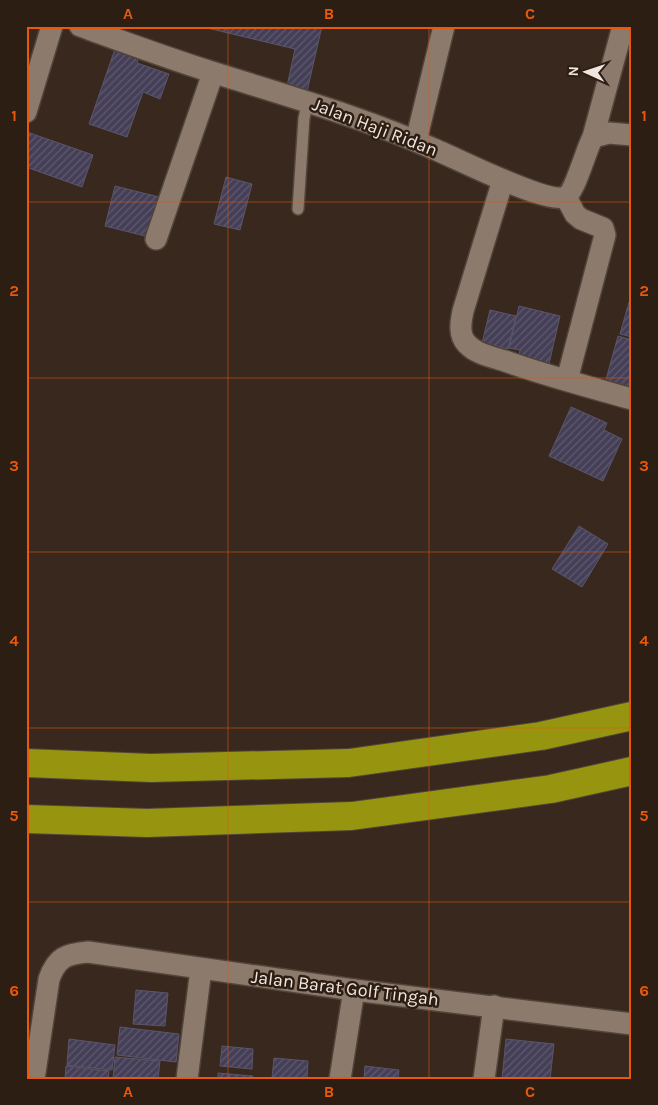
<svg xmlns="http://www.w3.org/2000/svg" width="658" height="1105" viewBox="0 0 658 1105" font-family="Karla,sans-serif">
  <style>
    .building { fill: url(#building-hatch); stroke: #5a5669 }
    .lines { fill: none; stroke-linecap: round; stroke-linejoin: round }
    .lane-casing { stroke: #51443a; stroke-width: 14 }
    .street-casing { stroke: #51443a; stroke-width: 24 }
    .highway-casing { stroke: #51443a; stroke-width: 30 }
    .lane { stroke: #8c7a6c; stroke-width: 11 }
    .street { stroke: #8c7a6c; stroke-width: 21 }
    .highway { stroke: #97950f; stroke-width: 28 }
    .grid { fill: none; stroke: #e8590c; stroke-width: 1; stroke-opacity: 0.55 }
    .labels { text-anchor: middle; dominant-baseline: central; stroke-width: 5; stroke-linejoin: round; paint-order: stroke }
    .street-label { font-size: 18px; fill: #f1e6df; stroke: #2d1e13 }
    .neatline { fill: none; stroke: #e8590c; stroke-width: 2 }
    .grid-label { font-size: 16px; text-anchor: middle; font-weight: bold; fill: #e8590c }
  </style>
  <defs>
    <pattern id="building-hatch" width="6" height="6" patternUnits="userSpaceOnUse" patternTransform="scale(1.25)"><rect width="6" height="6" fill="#443e57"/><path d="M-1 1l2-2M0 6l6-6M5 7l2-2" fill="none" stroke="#5f5a6f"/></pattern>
  </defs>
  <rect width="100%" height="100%" fill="#38281d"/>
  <g class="building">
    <path d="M199,26H322L306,96L286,91L295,49Z"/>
    <path d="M115,49L139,57L137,63L169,74L160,99L143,92L127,137L89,124Z"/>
    <path d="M27,132L93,155L82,187L26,167Z"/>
    <path d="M226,177L252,184L240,230L214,224Z"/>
    <path d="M115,186L159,197L149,237L105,226Z"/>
    <path d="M629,302L632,303V337L620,334Z"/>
    <path d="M519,306L560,316L549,364L519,356L520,350L509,348Z"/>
    <path d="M490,310L516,316L508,349L482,343Z"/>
    <path d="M618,336L632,340V391L605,383Z"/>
    <path d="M571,407L607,423L604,430L622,439L603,481L549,456Z"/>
    <path d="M579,526L608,544L582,587L552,569Z"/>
    <path d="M136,990L168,993L165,1026L133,1024Z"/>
    <path d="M120,1027L179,1034L176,1062L117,1055Z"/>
    <path d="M69,1039L115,1045L112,1070L67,1065Z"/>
    <path d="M506,1039L554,1044L550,1079H502Z"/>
    <path d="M222,1046L253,1049L252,1069L220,1066Z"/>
    <path d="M115,1057L160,1061L158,1079H113Z"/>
    <path d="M274,1058L308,1061L307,1079L272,1078Z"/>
    <path d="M66,1066L109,1071L108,1079H65Z"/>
    <path d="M365,1066L399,1070L398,1079H364Z"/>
    <path d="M218,1073L253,1076L252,1079H218Z"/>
  </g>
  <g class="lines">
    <g class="lane-casing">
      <path id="lane" d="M298,209L304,118L308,101"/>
    </g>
    <g class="street-casing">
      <g id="street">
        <path d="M80,26C124,42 167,58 212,72C287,96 363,117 434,149C456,158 546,204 565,197C575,193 586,149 593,137L623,26"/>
        <path d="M26,112L52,26"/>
        <path d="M593,137L609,133L632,135"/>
        <path d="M416,141L444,26"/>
        <path d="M503,180L463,311C461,321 458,335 467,344C476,354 492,357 505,361C547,376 589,387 632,399"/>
        <path d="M566,197L575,214L581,219L603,228L605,235L567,380"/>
        <path d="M156,239L213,73"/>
        <path d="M34,1079L49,979C57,957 66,954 88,952L354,990L632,1024"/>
        <path d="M187,1079L201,969"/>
        <path d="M340,1079L354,990"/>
        <path d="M484,1079L494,1006"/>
      </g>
    </g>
    <g class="highway-casing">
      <g id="highway">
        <path d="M26,763L151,768L349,763L541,736L632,716"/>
        <path d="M26,819L147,823L352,816L551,789L632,771"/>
      </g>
    </g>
    <use href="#lane" class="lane"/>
    <use href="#street" class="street"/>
    <use href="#highway" class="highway"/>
  </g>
  <path class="grid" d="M228,26V1079M429,26V1079M26,202H632M26,378H632M26,552H632M26,728H632M26,902H632"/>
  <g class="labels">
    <g class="street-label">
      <text transform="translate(375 127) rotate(21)">Jalan Haji Ridan</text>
      <text transform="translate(345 988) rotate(7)">Jalan Barat Golf Tingah</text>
    </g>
  </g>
  <rect width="658" height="1105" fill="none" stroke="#2d1e13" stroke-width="55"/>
  <g transform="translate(586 72) rotate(273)" stroke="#2d1e13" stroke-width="4" paint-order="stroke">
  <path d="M0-4L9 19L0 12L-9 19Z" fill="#f1e6df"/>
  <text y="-8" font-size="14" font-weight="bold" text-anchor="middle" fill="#f1e6df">N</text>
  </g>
  <rect x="28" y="28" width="602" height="1050" class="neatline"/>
  <g class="grid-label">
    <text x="128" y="19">A</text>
    <text x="329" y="19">B</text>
    <text x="530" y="19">C</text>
    <text x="14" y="121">1</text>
    <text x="644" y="121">1</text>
    <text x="14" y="296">2</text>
    <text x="644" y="296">2</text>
    <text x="14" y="471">3</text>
    <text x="644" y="471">3</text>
    <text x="14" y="646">4</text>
    <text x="644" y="646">4</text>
    <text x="14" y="821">5</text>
    <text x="644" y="821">5</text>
    <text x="14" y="996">6</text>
    <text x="644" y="996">6</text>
    <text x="128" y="1097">A</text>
    <text x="329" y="1097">B</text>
    <text x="530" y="1097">C</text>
  </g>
</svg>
